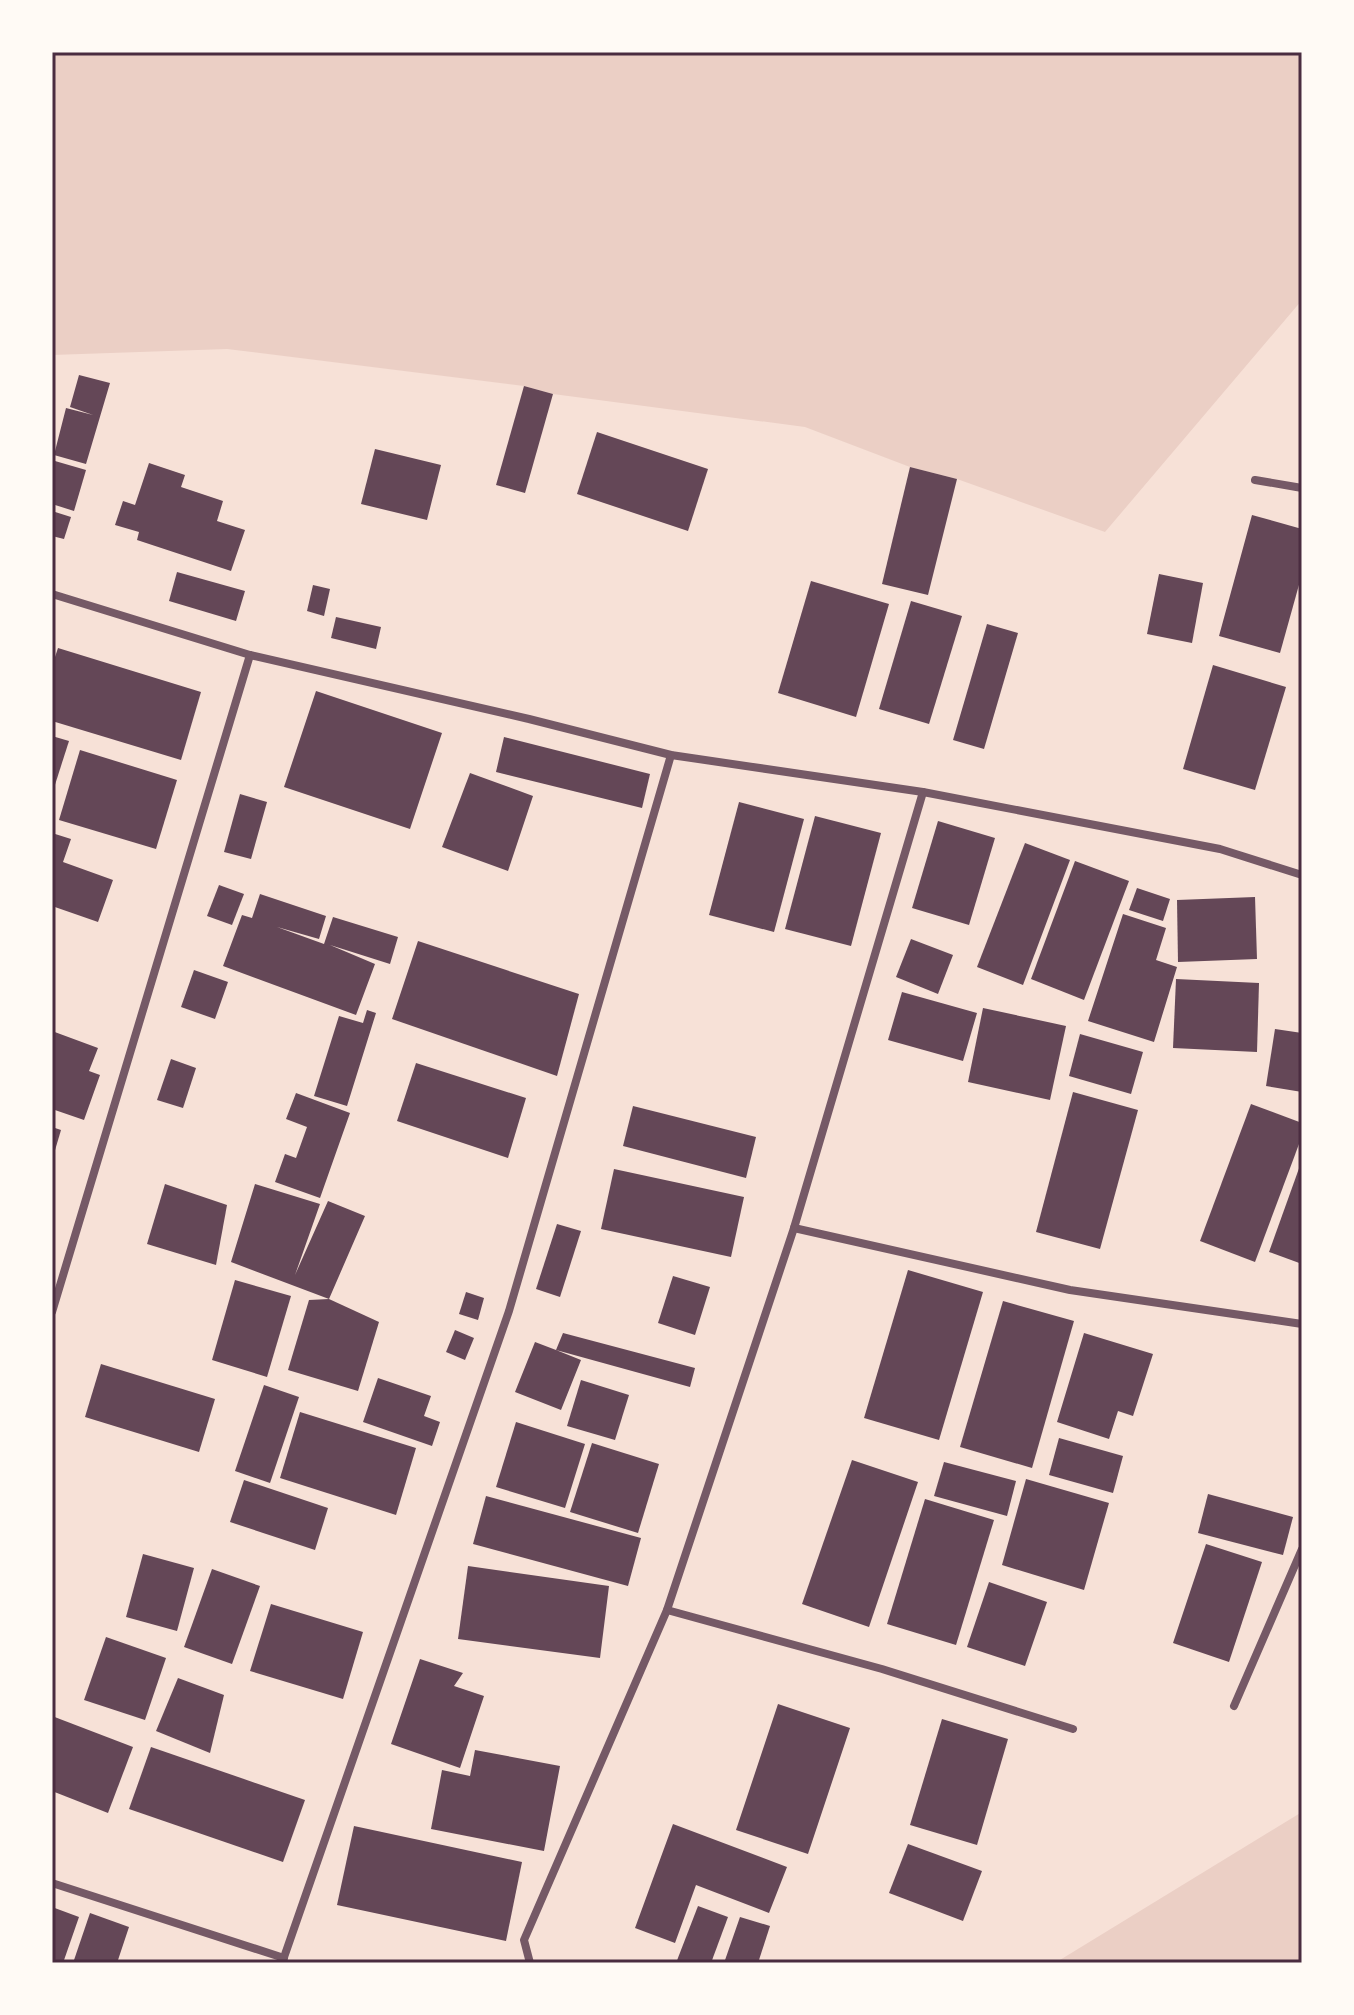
<svg xmlns="http://www.w3.org/2000/svg" width="1354" height="2015" viewBox="0 0 1354 2015" font-family="Mulish,sans-serif">
  <style>
    .green { fill: #ebcfc5 }
    .building { fill: #644757 }
    .lines { fill: none; stroke-linecap: round; stroke-linejoin: round }
    .minor { stroke: #755966; stroke-width: 8 }
    .neatline { fill: none; stroke: #4a2c40; stroke-width: 3 }
  </style>
  <rect width="100%" height="100%" fill="#f7e1d7"/>
  <g class="green">
    <path d="M52,52H1302V300L1105,532L957,479L910,467L805,427L553,394L524,386L227,349L52,355Z"/>
    <path d="M1302,1812V1963H1055Z"/>
  </g>
  <g class="building">
    <path d="M79,375L110,383L86,464L54,455L66,408L93,415L70,407Z"/>
    <path d="M524,386L553,394L525,493L496,485Z"/>
    <path d="M597,432L708,469L688,531L577,494Z"/>
    <path d="M375,449L441,465L427,520L361,504Z"/>
    <path d="M55,461L86,470L74,511L52,504V470Z"/>
    <path d="M149,463L185,475L181,487L223,501L217,521L245,530L231,571L137,540L139,532L115,525L123,501L135,505Z"/>
    <path d="M910,467L957,479L928,595L882,584Z"/>
    <path d="M52,511L71,517L64,539L52,536Z"/>
    <path d="M1252,515L1302,529V574L1280,653L1219,636Z"/>
    <path d="M177,572L245,591L236,621L169,601Z"/>
    <path d="M1159,574L1203,583L1192,643L1147,634Z"/>
    <path d="M811,581L889,604L856,717L778,693Z"/>
    <path d="M313,585L330,589L324,616L307,611Z"/>
    <path d="M911,601L962,616L929,724L879,709Z"/>
    <path d="M336,617L381,627L376,649L331,638Z"/>
    <path d="M987,624L1018,633L984,749L953,740Z"/>
    <path d="M58,648L201,692L181,760L52,721V666Z"/>
    <path d="M1213,665L1286,687L1255,790L1183,769Z"/>
    <path d="M316,691L442,733L410,829L284,787Z"/>
    <path d="M52,736L69,741L53,791H52Z"/>
    <path d="M504,737L650,774L642,808L496,772Z"/>
    <path d="M80,750L177,780L156,849L59,820Z"/>
    <path d="M470,773L533,796L508,871L442,847Z"/>
    <path d="M240,794L267,802L251,859L224,852Z"/>
    <path d="M739,802L804,819L774,932L709,915Z"/>
    <path d="M815,816L881,833L851,946L785,929Z"/>
    <path d="M938,821L995,838L969,925L912,908Z"/>
    <path d="M52,833L71,839L63,862L113,880L98,922L52,906Z"/>
    <path d="M1025,843L1070,860L1023,985L977,967Z"/>
    <path d="M1075,861L1129,881L1084,1000L1031,979Z"/>
    <path d="M219,885L244,894L232,925L207,916Z"/>
    <path d="M1137,888L1170,899L1163,921L1129,910Z"/>
    <path d="M260,894L326,916L319,939L277,927L324,944L333,917L398,937L390,964L330,945L375,964L356,1015L223,966L242,915L252,918Z"/>
    <path d="M1255,897L1257,959L1178,962L1177,900Z"/>
    <path d="M1123,914L1166,928L1156,960L1177,967L1154,1042L1088,1021Z"/>
    <path d="M911,939L953,955L938,994L896,977Z"/>
    <path d="M418,941L579,994L557,1076L392,1019Z"/>
    <path d="M194,970L228,982L215,1019L181,1007Z"/>
    <path d="M1176,979L1259,983L1257,1052L1173,1048Z"/>
    <path d="M902,992L977,1013L963,1061L888,1040Z"/>
    <path d="M983,1008L1066,1026L1050,1100L968,1082Z"/>
    <path d="M367,1010L376,1013L347,1106L314,1096L339,1016L363,1023Z"/>
    <path d="M1275,1029L1302,1033V1092L1266,1086Z"/>
    <path d="M52,1031L98,1048L89,1071L100,1075L84,1120L52,1109Z"/>
    <path d="M1080,1034L1143,1052L1131,1094L1069,1076Z"/>
    <path d="M171,1059L196,1068L183,1108L157,1100Z"/>
    <path d="M416,1063L526,1098L508,1158L397,1121Z"/>
    <path d="M1073,1092L1138,1110L1100,1249L1036,1232Z"/>
    <path d="M296,1093L350,1113L320,1198L275,1182L285,1154L296,1158L307,1127L286,1119Z"/>
    <path d="M1251,1104L1302,1123V1136L1255,1262L1200,1241Z"/>
    <path d="M633,1106L756,1137L746,1178L623,1146Z"/>
    <path d="M52,1127L61,1130L53,1157H52Z"/>
    <path d="M1302,1160V1264L1269,1252Z"/>
    <path d="M614,1169L744,1197L731,1257L601,1229Z"/>
    <path d="M165,1184L227,1205L216,1265L147,1244Z"/>
    <path d="M255,1184L320,1204L295,1275L328,1201L365,1216L329,1299L231,1262Z"/>
    <path d="M557,1224L581,1231L560,1297L536,1289Z"/>
    <path d="M908,1270L983,1292L939,1440L864,1418Z"/>
    <path d="M673,1276L710,1287L695,1335L658,1323Z"/>
    <path d="M235,1280L291,1296L267,1377L212,1360Z"/>
    <path d="M466,1292L484,1298L478,1320L459,1314Z"/>
    <path d="M329,1299L379,1322L358,1391L288,1370L309,1300Z"/>
    <path d="M1003,1301L1074,1321L1032,1468L960,1447Z"/>
    <path d="M455,1330L474,1338L465,1360L446,1352Z"/>
    <path d="M563,1333L695,1368L690,1387L556,1350L581,1360L561,1410L515,1392L535,1342L556,1350Z"/>
    <path d="M1084,1333L1153,1354L1133,1416L1118,1411L1109,1439L1057,1422Z"/>
    <path d="M101,1364L215,1399L199,1452L85,1417Z"/>
    <path d="M378,1378L431,1396L424,1416L440,1422L432,1446L363,1422Z"/>
    <path d="M581,1380L629,1395L615,1440L567,1426Z"/>
    <path d="M264,1385L299,1397L270,1483L235,1471Z"/>
    <path d="M300,1412L416,1448L396,1515L280,1478Z"/>
    <path d="M516,1422L585,1444L565,1508L496,1487Z"/>
    <path d="M1059,1438L1123,1456L1113,1493L1049,1475Z"/>
    <path d="M592,1443L659,1464L638,1533L570,1512Z"/>
    <path d="M852,1460L918,1482L869,1627L802,1604Z"/>
    <path d="M944,1462L1016,1481L1007,1516L934,1496Z"/>
    <path d="M1026,1479L1109,1503L1084,1590L1002,1565Z"/>
    <path d="M244,1480L328,1508L315,1550L230,1522Z"/>
    <path d="M1208,1494L1293,1517L1283,1555L1198,1533Z"/>
    <path d="M486,1496L641,1538L628,1586L473,1544Z"/>
    <path d="M925,1499L994,1520L956,1645L887,1624Z"/>
    <path d="M1206,1544L1262,1562L1229,1662L1173,1643Z"/>
    <path d="M143,1554L194,1568L177,1631L126,1617Z"/>
    <path d="M468,1566L609,1586L600,1658L458,1639Z"/>
    <path d="M212,1569L260,1586L232,1664L184,1647Z"/>
    <path d="M989,1582L1047,1602L1025,1666L967,1647Z"/>
    <path d="M271,1604L363,1632L343,1699L250,1671Z"/>
    <path d="M106,1637L166,1658L145,1720L84,1700Z"/>
    <path d="M420,1659L463,1673L454,1686L484,1696L460,1768L391,1744Z"/>
    <path d="M178,1678L224,1695L210,1753L156,1731Z"/>
    <path d="M778,1704L850,1728L808,1854L736,1830Z"/>
    <path d="M52,1716L133,1747L108,1813L52,1791Z"/>
    <path d="M942,1719L1008,1739L977,1845L910,1825Z"/>
    <path d="M151,1747L305,1800L283,1862L129,1809Z"/>
    <path d="M475,1750L560,1766L544,1851L431,1829L442,1770L470,1776Z"/>
    <path d="M673,1824L787,1867L769,1913L696,1885L675,1943L635,1928Z"/>
    <path d="M354,1826L522,1862L506,1941L337,1905Z"/>
    <path d="M908,1844L982,1871L963,1921L889,1893Z"/>
    <path d="M698,1906L728,1917L711,1963H676Z"/>
    <path d="M52,1907L79,1917L63,1963H52Z"/>
    <path d="M90,1913L129,1927L117,1963H73Z"/>
    <path d="M740,1917L770,1926L758,1963H724Z"/>
  </g>
  <g class="lines">
    <g class="minor">
      <path d="M1255,480L1302,488"/>
      <path d="M52,594L250,655L529,719L671,755L923,792L1220,849L1302,875"/>
      <path d="M794,1228L1070,1290L1302,1324"/>
      <path d="M52,1312L250,655"/>
      <path d="M667,1610L882,1669L1073,1729"/>
      <path d="M1234,1706L1302,1549"/>
      <path d="M52,1883L284,1958"/>
      <path d="M282,1963L509,1311L671,755"/>
      <path d="M530,1963L524,1940L667,1610L794,1228L923,792"/>
    </g>
  </g>
  <rect width="1354" height="2015" fill="none" stroke="#fffaf5" stroke-width="108"/>
  <rect x="54" y="54" width="1246" height="1907" class="neatline"/>
</svg>
